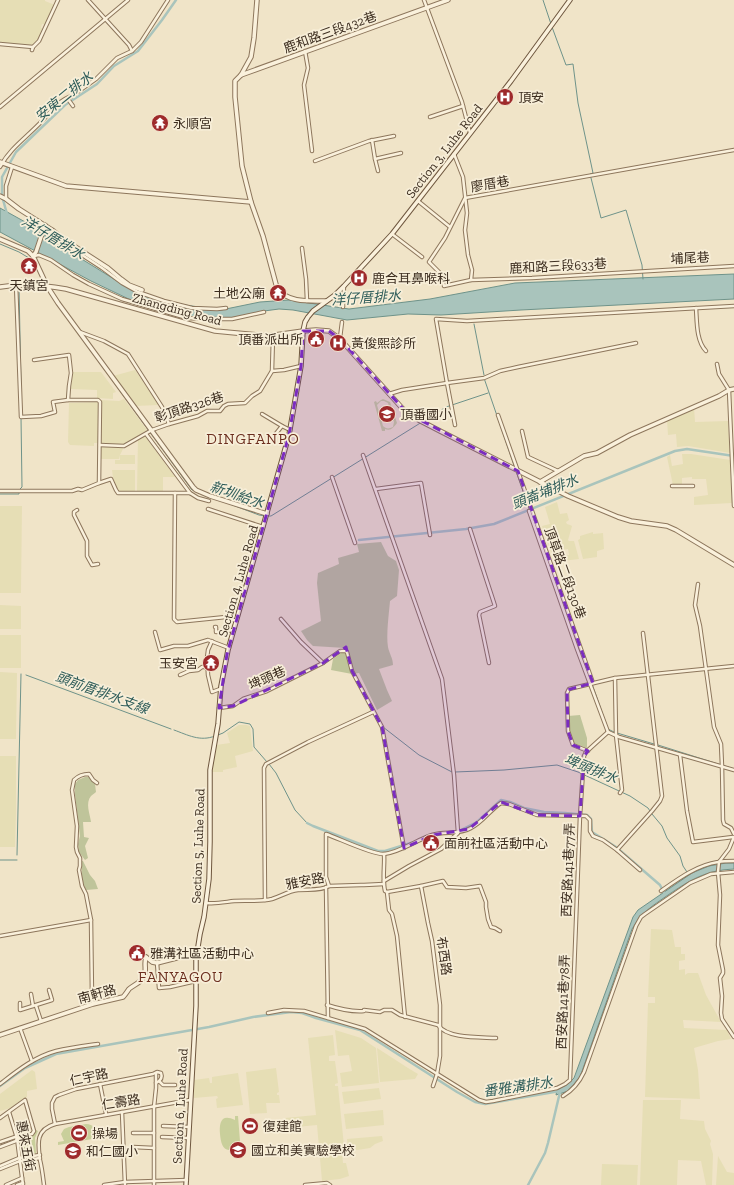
<svg xmlns="http://www.w3.org/2000/svg" width="734" height="1185" viewBox="0 0 734 1185" font-family="'Zilla Slab','Noto Sans TC',serif">
  <style>
    .farmland { fill: #e6deb5 }
    .green { fill: #c9cf9b; fill-rule: evenodd }
    .cemetery { fill: #bfc49a }
    .water { fill: #a9c4bc; stroke: #6f938a }
    .lines { fill: none; stroke-linecap: round; stroke-linejoin: round }
    .stream { stroke: #6f938a; stroke-width: 1 }
    .canal { stroke: #a9c4bc; stroke-width: 2.5 }
    .minor-casing { stroke: #8d765c; stroke-width: 4.5 }
    .tertiary-casing { stroke: #8d765c; stroke-width: 5.5 }
    .secondary-casing { stroke: #6f573f; stroke-width: 5.5 }
    .minor { stroke: #faf1dc; stroke-width: 2.5 }
    .tertiary { stroke: #faf1dc; stroke-width: 3.5 }
    .secondary { stroke: #faf1dc; stroke-width: 3.5 }
    .marked { fill: #7b2cbf; fill-opacity: 0.2; stroke: #7b2cbf; stroke-width: 3; stroke-dasharray: 8 5; stroke-linejoin: round }
    .labels { text-anchor: middle; dominant-baseline: central; stroke-width: 3.5; stroke-linejoin: round; paint-order: stroke }
    .street-label { font-size: 13px; fill: #3d2e20; stroke: #f7eed8 }
    .poi-label { font-size: 13px; fill: #3d2e20; stroke: #f7eed8; text-anchor: start }
    .water-label { font-size: 14px; font-style: italic; fill: #2f5d5a; stroke: #f7eed8 }
    .quarter-label { font-size: 15px; letter-spacing: 1px; fill: #6b2e1e; stroke: #f7eed8 }
  </style>
  <rect width="100%" height="100%" fill="#f0e4c8"/>
  <g class="farmland">
    <path d="M0,0H45V1L55,5L46,25L42,24L41,28L44,29L33,47L0,44Z"/>
    <path d="M135,370L159,405L135,406L113,376Z"/>
    <path d="M72,372H101L116,392L113,393V399L97,398V390L71,389Z"/>
    <path d="M124,399L147,430L123,445L101,444V400L119,401Z"/>
    <path d="M98,402V443H94V446L70,445L68,442L69,403Z"/>
    <path d="M694,408L695,422L728,421L730,453L688,446L677,447L676,434L668,435L667,420Z"/>
    <path d="M144,435L175,477H163V492L137,491L138,439Z"/>
    <path d="M101,446L122,447L123,449L120,455H135V464H115V460H120V455L119,459H101Z"/>
    <path d="M682,454H691L730,460L732,503L694,505V497L708,495L706,479H692V477L682,478V485H673L667,457L670,455L672,466L683,464Z"/>
    <path d="M112,470H135V491H116L113,478Z"/>
    <path d="M557,502L560,514L567,513L569,520L566,522L567,524L570,525L572,526L568,540L569,541H574L579,559L554,562L553,557L569,555L568,549L551,552L542,526L550,524L545,507Z"/>
    <path d="M0,506H22L21,593H0Z"/>
    <path d="M593,532V534L603,533L604,549L597,551V557L583,559L578,540L580,539V536Z"/>
    <path d="M0,605L21,606V629H0Z"/>
    <rect x="0" y="635" width="21" height="33"/>
    <path d="M0,672L17,673L16,739H0Z"/>
    <path d="M239,725H246L250,726L252,744L253,751L235,756L237,767L223,770V772H212L216,745L230,743L227,733Z"/>
    <path d="M0,756H16V813L15,847H0Z"/>
    <path d="M651,929L672,930L675,947H681V954H685V960L679,961V970L685,969V975L688,973H698L706,995L721,1022L683,1020L684,1028L727,1030L731,1039L718,1041L694,1048L698,1070L700,1099L645,1097L648,1003H655V997H648Z"/>
    <path d="M335,1030L361,1038L376,1048L379,1083L342,1087L340,1073L352,1071L349,1055L338,1056Z"/>
    <path d="M333,1035L335,1055L329,1056V1061H335L338,1083L335,1084V1086H338L344,1146L342,1147L343,1152L342,1153L343,1163H346L349,1176L340,1179L322,1181L317,1125L286,1128L285,1118L316,1115L308,1038Z"/>
    <path d="M377,1048L408,1068L418,1074L415,1079L380,1082Z"/>
    <path d="M276,1068L279,1092L277,1093V1095H279L280,1103H266L267,1113L250,1114L246,1072Z"/>
    <path d="M32,1070L35,1072L37,1089L27,1091V1097L11,1108L0,1111V1094Z"/>
    <path d="M238,1073L243,1105L217,1108L216,1099L218,1098L217,1096L194,1098V1080L209,1078L210,1083H212V1077Z"/>
    <path d="M379,1088L381,1099L344,1104L342,1092Z"/>
    <path d="M643,1100H681L680,1119L704,1121L705,1129L711,1141L710,1144L713,1154L712,1185H706L701,1161L678,1160L677,1185H640Z"/>
    <path d="M383,1110L384,1125L346,1129L344,1114Z"/>
    <path d="M382,1136L383,1141L375,1144L370,1148L358,1150L348,1149L347,1139Z"/>
    <path d="M718,1156L727,1172L734,1173V1185H716Z"/>
    <path d="M602,1164L638,1165L637,1185H601Z"/>
  </g>
  <g class="green">
    <path d="M383,399L390,402L397,423C393,428 391,431 385,429V431H382L374,402L376,401L377,403L381,400ZM381,401H384L388,403L394,422L393,427C389,429 386,429 383,426L377,405Z"/>
    <path d="M235,1116H238L241,1154H238L237,1147C224,1155 221,1145 220,1134C219,1123 221,1113 235,1120Z"/>
    <path d="M86,1124C93,1124 98,1129 94,1136H97L98,1138L58,1145V1142L64,1141L61,1134L64,1129L69,1127Z"/>
    <path d="M36,1130L38,1131L35,1138L36,1153L22,1156L20,1140L31,1137Z"/>
  </g>
  <g class="cemetery">
    <path d="M381,542L388,556L396,561L399,570L397,596L390,601C389,613 386,635 388,647C389,653 393,658 393,665L379,669L387,690L392,701L377,710L359,673L352,674L331,670L333,659L341,653H345V648L313,646L307,640L301,631L321,621L317,583L318,573L339,564L338,558L359,552L357,544Z"/>
    <path d="M580,715L587,738V748L573,743L570,734L568,716Z"/>
    <path d="M85,777H90L95,784L96,792C95,793 93,794 91,796C85,803 90,814 91,822H83L84,837L89,838L85,846L88,858L85,860L79,852L78,844L80,836L75,795V784L78,780Z"/>
    <path d="M82,861H83L90,875L95,881L98,889L86,890C81,881 82,871 82,861Z"/>
  </g>
  <g class="water">
    <path d="M0,208L36,228L51,240L122,284L163,302L221,310L260,302L289,300L349,309L430,299L515,283L734,274V299L521,310L441,315L408,314L347,320L293,310L279,309L264,311L237,318L208,319L188,317L135,302L91,281L0,232Z"/>
    <path d="M726,863H734V869C706,870 690,880 668,895C651,907 643,911 632,929L580,1077L568,1091L556,1095L557,1090L568,1084L574,1078L633,917L638,910L692,873L709,866Z"/>
  </g>
  <g class="lines">
    <g class="stream">
      <path d="M543,0L551,24"/>
      <path d="M552,27L566,65L573,64L578,103L593,173L590,174L601,218L626,210L642,265L643,279"/>
      <path d="M0,244L19,252L29,258"/>
      <path d="M19,287L21,386"/>
      <path d="M474,324L484,375"/>
      <path d="M75,329L192,490H193"/>
      <path d="M484,378L515,468"/>
      <path d="M424,421L446,407L488,393"/>
      <path d="M516,471L530,511"/>
      <path d="M20,489L22,487L21,417"/>
      <path d="M0,494H19V492"/>
      <path d="M230,504L259,515L265,516"/>
      <path d="M268,516H271L422,422"/>
      <path d="M532,516L590,677"/>
      <path d="M26,675L171,729"/>
      <path d="M592,684L608,729L614,732"/>
      <path d="M383,727L419,755L452,772"/>
      <path d="M174,730C188,735 200,742 215,736"/>
      <path d="M617,733L654,744"/>
      <path d="M218,735L223,733L239,722L250,724L253,729L254,747L267,762"/>
      <path d="M658,745L734,769"/>
      <path d="M269,764L276,773L295,810L307,823"/>
      <path d="M455,772L504,770L557,765L578,772L630,796L648,808L650,811"/>
      <path d="M652,814L662,826L667,838L680,856L683,866L687,872"/>
      <path d="M17,855L21,674"/>
      <path d="M0,860H17"/>
    </g>
    <g class="canal">
      <path d="M7,214L2,196V177L16,152L65,105L97,84L114,66L138,51L162,20L176,0"/>
      <path d="M359,540L466,529L494,524L675,451L687,449L734,456"/>
      <path d="M307,823L313,826L378,851H385L414,842"/>
      <path d="M459,831L477,822L501,800L510,802L524,808L544,812L565,813L587,815L591,819L592,832L616,847L660,885L664,893"/>
      <path d="M0,1086L25,1068L56,1054L209,1027L253,1017L291,1012L302,1013L316,1018L360,1030L457,1092L475,1102L485,1104L560,1091"/>
      <path d="M528,1185L545,1153L548,1143L560,1092"/>
    </g>
    <g class="minor-casing">
      <g id="minor">
        <path d="M88,0L129,45L132,51"/>
        <path d="M424,0L462,102L470,133"/>
        <path d="M0,44L33,47"/>
        <path d="M32,50L33,47L39,41L58,0"/>
        <path d="M305,51L308,68L304,85L312,151"/>
        <path d="M68,99L73,106"/>
        <path d="M0,107L128,0"/>
        <path d="M430,117L463,106"/>
        <path d="M372,140L375,159L401,153"/>
        <path d="M734,150L465,198L445,238L429,262L441,274L444,286L471,280L532,278L734,266"/>
        <path d="M454,154L463,177L467,213L465,230L468,255L472,270L471,280"/>
        <path d="M375,159L378,171"/>
        <path d="M315,161L369,141L394,136"/>
        <path d="M0,167C10,148 27,137 42,121C50,112 59,100 72,96L96,79L117,58L132,51L141,42L168,0"/>
        <path d="M6,199V186L12,167"/>
        <path d="M418,201L450,227"/>
        <path d="M48,229L56,238L102,268L122,283L138,292L164,301L192,308L217,309L226,308"/>
        <path d="M392,234L422,257"/>
        <path d="M302,248L306,279L307,301"/>
        <path d="M34,256L39,255L51,260L73,275L89,284L122,299L187,318L208,319H232L264,312"/>
        <path d="M343,307L344,286"/>
        <path d="M696,308C697,321 696,341 706,351"/>
        <path d="M80,332L104,341L128,354L162,407L169,424"/>
        <path d="M340,338L342,322"/>
        <path d="M34,360L69,355L71,373L69,386L68,400"/>
        <path d="M717,364L719,374L729,390L734,506"/>
        <path d="M272,371L284,370L301,366"/>
        <path d="M389,394L402,390L447,383L484,378L500,371L518,367L636,343"/>
        <path d="M262,414L282,426"/>
        <path d="M498,415L593,683"/>
        <path d="M455,425L447,383L436,319L467,321L734,306"/>
        <path d="M522,431L528,457L558,471"/>
        <path d="M146,434L190,493"/>
        <path d="M274,436L282,426L290,430"/>
        <path d="M100,445L124,446L152,430L169,424L198,416L207,411H220L224,406L228,404L245,403L252,396L260,391L272,371L273,336"/>
        <path d="M363,455L442,679L454,775L458,833L441,849L409,866L384,881"/>
        <path d="M332,477L355,543"/>
        <path d="M99,483L111,479L116,490L118,493H190L198,498L209,501"/>
        <path d="M672,486H693"/>
        <path d="M376,489L421,483L430,535"/>
        <path d="M0,491H72L78,489L82,490L99,483L100,402L98,400H68L53,402L55,412L41,416L21,417L16,284"/>
        <path d="M175,493L174,619L177,622L226,617L236,621"/>
        <path d="M208,509L263,527"/>
        <path d="M77,510L74,512V515L87,541V556L92,565L98,564"/>
        <path d="M529,511L577,649L608,732L619,737L734,770"/>
        <path d="M470,529L495,606L480,612L479,615L489,663"/>
        <path d="M698,584L695,605L700,626L714,727L721,744L722,766L723,820L724,824L731,828L734,834"/>
        <path d="M281,619L301,642L323,663L340,651H345L347,652L352,671L382,727L404,848"/>
        <path d="M215,627H216V632L234,630"/>
        <path d="M155,632L160,650L174,646H188L208,640L229,648"/>
        <path d="M212,641L208,650L207,658L208,675L212,692L220,689"/>
        <path d="M180,675L189,671L198,670L202,667H208"/>
        <path d="M615,678L616,735L622,790L620,793"/>
        <path d="M219,708L233,706L243,699L267,691L323,663"/>
        <path d="M588,751L573,745L568,731L567,693L569,689L615,678L734,666"/>
        <path d="M680,755L687,811L693,842L733,837"/>
        <path d="M734,837L729,849L719,862L718,872L720,895L718,945L723,970V973L720,978L722,996L721,1013L722,1019L734,1037"/>
        <path d="M617,850L652,811L660,801L662,796L643,633"/>
        <path d="M384,854C385,866 382,878 385,891L387,892L421,886L428,923L432,941L440,1005V1056L437,1074L433,1086"/>
        <path d="M329,886L326,877V834C338,838 373,855 384,854C401,852 416,840 432,835C445,831 459,835 471,828C483,822 490,810 501,803L509,804L537,815L586,816L590,820V831L593,836L603,840L617,850L640,870"/>
        <path d="M421,886L443,881L447,887L466,888L480,886L486,902V907L488,919L491,927L495,928L500,931"/>
        <path d="M326,887L328,1018"/>
        <path d="M661,891C678,879 697,865 718,862C723,861 729,861 734,861"/>
        <path d="M387,892L389,910L392,914L397,936L405,1017"/>
        <path d="M265,900L264,768L266,764L308,742L373,712"/>
        <path d="M207,903C216,904 225,902 234,901C247,900 259,902 272,899C281,896 289,891 298,890C308,889 321,891 329,886L361,885H364L384,884"/>
        <path d="M0,936L91,920"/>
        <path d="M157,963L159,988L170,987L196,981"/>
        <path d="M31,994L33,1006"/>
        <path d="M20,1003V1010L52,1000L49,990"/>
        <path d="M93,1004L92,997L91,920L86,894L82,886L79,870L80,866V858L77,852L76,847L77,826L72,790L74,780C78,776 83,774 89,774L93,780L97,783"/>
        <path d="M327,1005C339,1009 351,1012 364,1011V1010L380,1012L384,1010H392L400,1015L438,1025C447,1039 481,1037 496,1038"/>
        <path d="M36,1006L41,1021"/>
        <path d="M268,1013L284,1010L304,1011L365,1029L479,1100L486,1102L493,1101L557,1088L565,1084L570,1080L580,816L584,756L586,752L608,732"/>
        <path d="M20,1028L32,1061"/>
        <path d="M159,1081L163,1085H175"/>
        <path d="M0,1084C17,1071 34,1057 56,1051C69,1048 84,1046 98,1044"/>
        <path d="M100,1084L106,1114"/>
        <path d="M563,1096C573,1090 579,1083 584,1072L636,926L641,917L645,914L690,883L711,874L734,872"/>
        <path d="M9,1112L17,1138L23,1185"/>
        <path d="M122,1112L125,1185"/>
        <path d="M0,1118L25,1100L34,1131L32,1134L17,1138L16,1141L0,1147"/>
        <path d="M55,1124L52,1109V1103L55,1097L59,1095L76,1089L153,1074L157,1072L161,1073C163,1078 160,1081 156,1083"/>
        <path d="M163,1126L189,1127"/>
        <path d="M133,1133H154"/>
        <path d="M162,1137L188,1138"/>
        <path d="M0,1142L15,1137L17,1138"/>
        <path d="M133,1147L154,1148"/>
        <path d="M0,1166L19,1158L40,1155"/>
        <path d="M0,1169L20,1161L40,1158"/>
        <path d="M6,1185L22,1178"/>
        <path d="M17,1185L23,1183"/>
        <path d="M44,1185C43,1177 42,1168 40,1160C38,1144 35,1130 55,1124L190,1100"/>
        <path d="M104,1185L125,1182L187,1180"/>
        <path d="M154,1185V1107L156,1088V1073"/>
        <path d="M305,1185L327,1183L330,1185"/>
      </g>
    </g>
    <g class="tertiary-casing">
      <g id="tertiary">
        <path d="M257,0L254,38L251,57L241,75L235,81V97L242,166L251,202L263,236L277,288C287,303 310,301 326,301"/>
        <path d="M241,75L448,0"/>
        <path d="M0,162L66,186L251,202"/>
        <path d="M0,196L6,199L19,209L52,230L63,239L108,268L121,279L129,285L142,290"/>
        <path d="M0,239L28,251L33,256L47,286L58,303L193,487L196,490L210,496L267,514"/>
        <path d="M33,256L36,252L45,225"/>
        <path d="M0,287C22,283 44,285 66,289L215,331L268,336L303,331L316,330L329,331L340,339L402,408L411,416L440,431L568,496L618,517L631,521L667,526L676,530L734,565"/>
        <path d="M540,482L584,456L597,453L630,435L719,396L729,390L734,389"/>
        <path d="M146,957L152,962L157,963L192,954L196,956"/>
        <path d="M0,1035L93,1004L123,997C125,995 127,992 129,989C135,984 143,982 145,973C146,968 144,962 146,957"/>
      </g>
    </g>
    <g class="secondary-casing">
      <path id="secondary" d="M186,1185L196,1006V959L200,934L204,917L209,879L210,842V770L218,724L221,686L228,650L289,435L301,366L303,331L305,322L308,317L313,311L335,295L344,286L392,234L511,81L570,0"/>
    </g>
    <use href="#minor" class="minor"/>
    <use href="#tertiary" class="tertiary"/>
    <use href="#secondary" class="secondary"/>
  </g>
  <path class="marked" d="M303,331H329L340,339L407,413L518,471L593,683L567,690L568,731L573,745L588,751L584,756L580,816L537,815L501,802L469,829L433,835L404,848L382,727L352,671L346,647L323,663L233,706L219,708L227,654L289,435L301,366Z"/>
  <defs>
    <g id="hospital-disc" transform="scale(0.9)"><circle r="9.5" fill="#9e2a2b" stroke="#f7eed8"/><path d="M-5-5h3v3.5h4V-5h3V5h-3V1.5h-4V5h-3Z" fill="#fff"/></g>
    <g id="temple-disc" transform="scale(0.9)"><circle r="9.5" fill="#9e2a2b" stroke="#f7eed8"/><path d="M0-6L5-2H3V0L6.5 2.5H4V6H1.5V3h-3V6H-4V2.5H-6.5L-3 0V-2H-5Z" fill="#fff"/></g>
    <g id="civic-disc" transform="scale(0.9)"><circle r="9.5" fill="#9e2a2b" stroke="#f7eed8"/><path d="M-.6-6.5H3V-4.5H.6V-3L4-1V1h2V6H-6V1h2V-1L-.6-3ZM-1.2 2.5V6h2.4V2.5Z" fill="#fff"/></g>
    <g id="school-disc" transform="scale(0.9)"><circle r="9.5" fill="#9e2a2b" stroke="#f7eed8"/><path d="M0-5L7-2L0 1L-7-2ZM-4 1L0 2.5L4 1V4Q0 6-4 4Z" fill="#fff"/></g>
    <g id="stadium-disc" transform="scale(0.9)"><circle r="9.5" fill="#9e2a2b" stroke="#f7eed8"/><path d="M0-5a6.5 5 0 1 0 0 10a6.5 5 0 1 0 0-10ZM-3.5-1.8h7v3.6h-7Z" fill="#fff"/></g>
  </defs>
  <g fill-rule="evenodd">
    <use href="#hospital-disc" x="505" y="97"/>
    <use href="#temple-disc" x="160" y="123"/>
    <use href="#temple-disc" x="29" y="266"/>
    <use href="#hospital-disc" x="359" y="278"/>
    <use href="#temple-disc" x="278" y="293"/>
    <use href="#civic-disc" x="316" y="339"/>
    <use href="#hospital-disc" x="338" y="343"/>
    <use href="#school-disc" x="387" y="414"/>
    <use href="#temple-disc" x="211" y="663"/>
    <use href="#civic-disc" x="431" y="843"/>
    <use href="#civic-disc" x="137" y="953"/>
    <use href="#stadium-disc" x="250" y="1126"/>
    <use href="#stadium-disc" x="79" y="1133"/>
    <use href="#school-disc" x="238" y="1150"/>
    <use href="#school-disc" x="73" y="1151"/>
  </g>
  <g class="labels">
    <g class="street-label">
      <text transform="translate(330 32) rotate(-20)">鹿和路三段432巷</text>
      <text transform="translate(444 151) rotate(-52)">Section 3, Luhe Road</text>
      <text transform="translate(490 184) rotate(-10)">廖厝巷</text>
      <text transform="translate(690 258) rotate(-3)">埔尾巷</text>
      <text transform="translate(558 266) rotate(-3)">鹿和路三段633巷</text>
      <text transform="translate(177 309) rotate(15)">Zhangding Road</text>
      <text transform="translate(189 407) rotate(-18)">彰頂路326巷</text>
      <text transform="translate(565 573) rotate(70)">頂草路二段130巷</text>
      <text transform="translate(238 581) rotate(-74)">Section 4, Luhe Road</text>
      <text transform="translate(267 678) rotate(-24)">埤頭巷</text>
      <text transform="translate(198 846) rotate(-88)">Section 5, Luhe Road</text>
      <text transform="translate(568 870) rotate(-88)">西安路141巷77弄</text>
      <text transform="translate(305 881) rotate(-11)">雅安路</text>
      <text transform="translate(444 956) rotate(82)">布西路</text>
      <text transform="translate(97 994) rotate(-15)">南軒路</text>
      <text transform="translate(563 1002) rotate(-88)">西安路141巷78弄</text>
      <text transform="translate(89 1077) rotate(-12)">仁宇路</text>
      <text transform="translate(121 1102) rotate(-9)">仁壽路</text>
      <text transform="translate(180 1106) rotate(-87)">Section 6, Luhe Road</text>
      <text transform="translate(26 1146) rotate(79)">惠來五街</text>
    </g>
    <g class="poi-label">
      <text x="518" y="97">頂安</text>
      <text x="173" y="123">永順宮</text>
      <text x="372" y="278">鹿合耳鼻喉科</text>
      <text x="29" y="285" text-anchor="middle">天鎮宮</text>
      <text x="265" y="293" text-anchor="end">土地公廟</text>
      <text x="303" y="339" text-anchor="end">頂番派出所</text>
      <text x="351" y="343">黃俊熙診所</text>
      <text x="400" y="414">頂番國小</text>
      <text x="198" y="663" text-anchor="end">玉安宮</text>
      <text x="444" y="843">面前社區活動中心</text>
      <text x="150" y="953">雅溝社區活動中心</text>
      <text x="263" y="1126">復建館</text>
      <text x="92" y="1133">操場</text>
      <text x="251" y="1150">國立和美實驗學校</text>
      <text x="86" y="1151">和仁國小</text>
    </g>
    <g class="water-label">
      <text transform="translate(64 97) rotate(-39)">安東二排水</text>
      <text transform="translate(53 238) rotate(31)">洋仔厝排水</text>
      <text transform="translate(366 298) rotate(-4)">洋仔厝排水</text>
      <text transform="translate(545 492) rotate(-22)">頭崙埔排水</text>
      <text transform="translate(237 495) rotate(19)">新圳給水</text>
      <text transform="translate(102 693) rotate(20)">頭前厝排水支線</text>
      <text transform="translate(591 769) rotate(22)">埤頭排水</text>
      <text transform="translate(518 1087) rotate(-8)">番雅溝排水</text>
    </g>
    <g class="quarter-label">
      <text x="253" y="439">DINGFANPO</text>
      <text x="181" y="977">FANYAGOU</text>
    </g>
  </g>
</svg>
